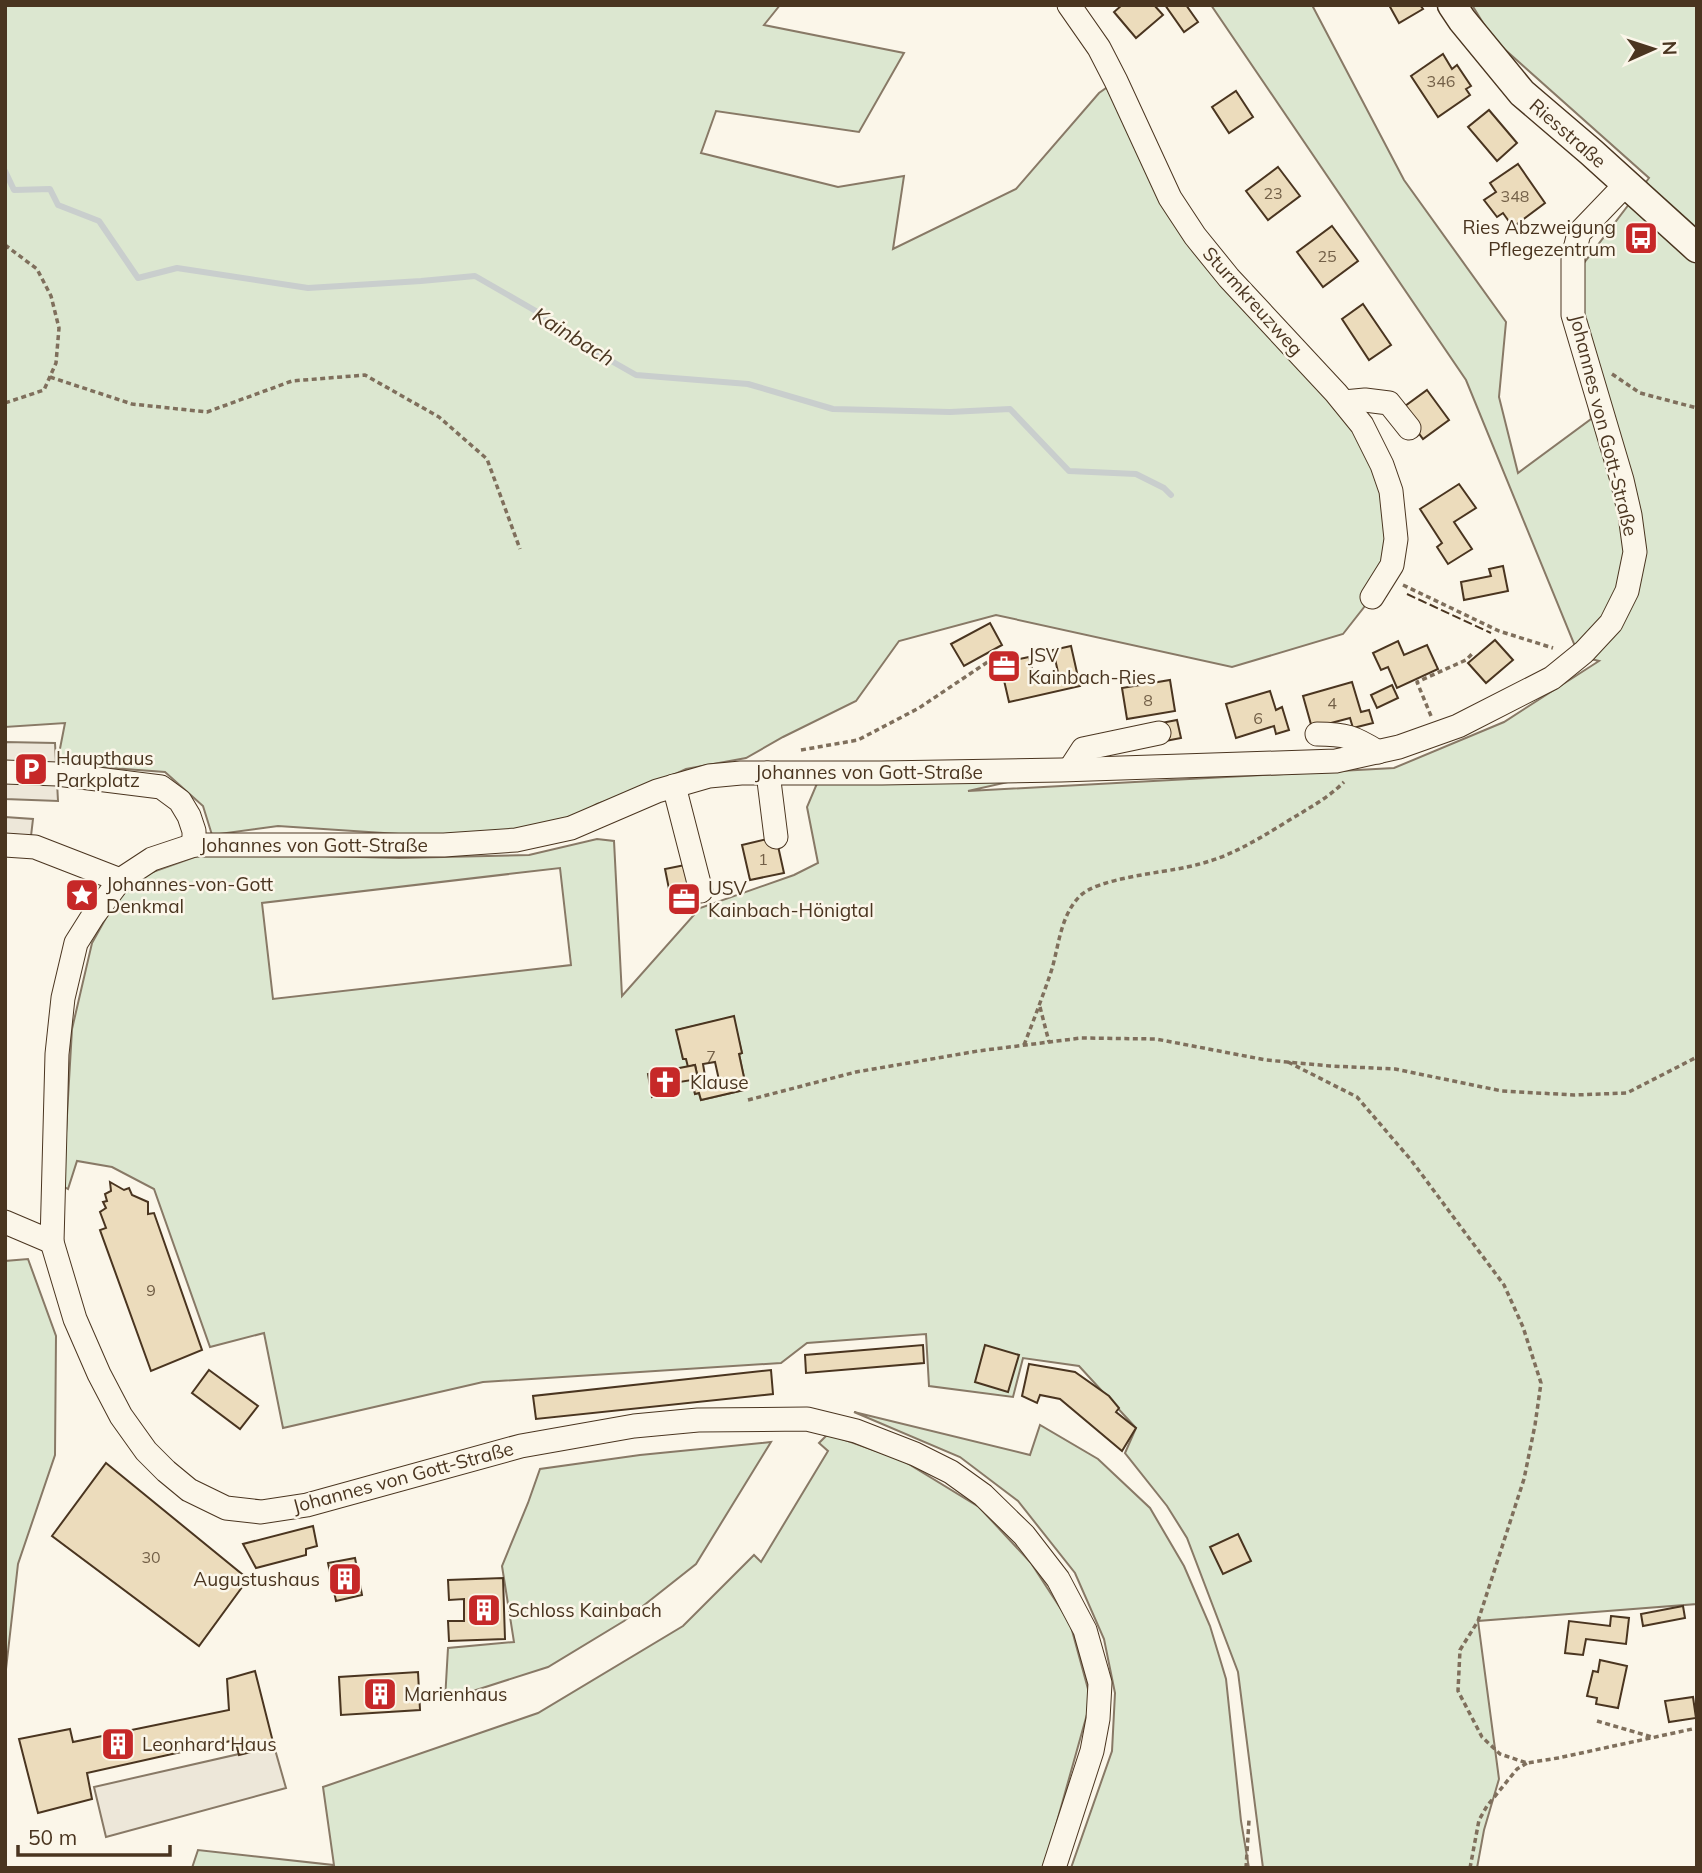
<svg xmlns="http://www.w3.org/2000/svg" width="1702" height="1873" viewBox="0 0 1702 1873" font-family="Mulish,sans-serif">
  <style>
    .green { fill: #dce7d0; stroke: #887966; stroke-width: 2; fill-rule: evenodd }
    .parking { fill: #ede7d9; stroke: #887966; stroke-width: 2 }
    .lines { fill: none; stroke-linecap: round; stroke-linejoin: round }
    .stream { stroke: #c9cecd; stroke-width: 6 }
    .building { fill: #ecdcbc; stroke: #4a3520; stroke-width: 2; fill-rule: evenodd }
    .minor-casing { stroke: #4a3520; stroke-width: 25 }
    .major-casing { stroke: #4a3520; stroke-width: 31 }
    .path { stroke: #7f6f5c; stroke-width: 3.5; stroke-dasharray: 5 3.5; stroke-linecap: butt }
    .minor { stroke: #fbf6e9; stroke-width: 23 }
    .major { stroke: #fbf6e9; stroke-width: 28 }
    .fence { stroke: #4a3520; stroke-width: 2; stroke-dasharray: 9 3.5; stroke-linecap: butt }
    .labels { text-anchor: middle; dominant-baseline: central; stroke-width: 5; stroke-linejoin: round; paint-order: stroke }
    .number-label { font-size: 16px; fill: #725f47 }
    .street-label { font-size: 19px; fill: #4a3520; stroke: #fbf6e9 }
    .poi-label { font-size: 19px; fill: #4a3520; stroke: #fbf6e9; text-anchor: start }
    .water-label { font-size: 21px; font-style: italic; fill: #4a3520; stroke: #fbf6e9 }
  </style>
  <rect width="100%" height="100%" fill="#fbf6e9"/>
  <g class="green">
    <path d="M5,5H780L764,25L904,53L859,132L716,111L701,153L838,187L904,176L893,249L1016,189L1099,93L1116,81L1170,198L1362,425L1396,539L1372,597L1343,634L1232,667L996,615L899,641L856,701L783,737L746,758L686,769L639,791L597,804L569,820L512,832L414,835L278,826L212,835L203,806L165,772L57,764L65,723L5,727Z"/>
    <path d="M1211,5H1312L1404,180L1506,322L1499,397L1518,473L1591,419L1573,315L1584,263L1649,178L1493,39L1472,5H1697V1604L1478,1621L1499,1779L1484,1830L1477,1868H1263L1238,1672L1187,1538L1167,1506L1125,1453L1136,1428L1079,1366L1023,1358L1013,1397L929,1386L926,1334L807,1343L781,1363L483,1382L283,1428L264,1333L210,1347L154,1189L112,1167L77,1161L68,1189L61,1185L65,1150L72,1029L92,943L111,909L126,891L147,874L206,853L399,858L529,855L597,839L614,841L622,996L700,908L794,875L818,863L807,807L821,774L1061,770L968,791L1394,768L1504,722L1599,661L1579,656L1466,380ZM560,868L571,965L273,999L262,903ZM733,1017L742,1053L739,1054L745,1082L742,1083L744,1090L701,1100L699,1093L695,1094L692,1081L698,1079L686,1059H683L677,1030Z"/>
    <path d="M28,1259L56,1336L55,1455L18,1564L5,1678V1261Z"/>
    <path d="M854,1412L1030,1455L1040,1425L1098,1459L1150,1508L1184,1566L1210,1626L1226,1679L1241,1821L1249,1868H1071L1112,1751L1115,1693L1104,1639L1075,1573L1018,1501L960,1457Z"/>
    <path d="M828,1434L902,1460L979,1507L1031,1563L1070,1623L1091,1700L1044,1868H192L198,1850L334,1865L323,1787L538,1713L683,1626L754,1555L761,1562L828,1451L819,1443Z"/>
    <path d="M771,1442L696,1564L624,1621L548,1667L445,1700L448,1648L514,1642L502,1566L528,1503L540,1469L640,1455Z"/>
  </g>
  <g class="parking">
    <path d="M5,742L55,743L58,801L5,799Z"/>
    <path d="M5,817L33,819L31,836L5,834Z"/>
    <path d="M274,1746L286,1788L106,1837L94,1787Z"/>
  </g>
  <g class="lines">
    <path class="stream" d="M5,171L14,190L50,189L58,205L99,221L138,278L177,268L308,288L421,281L475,276L541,314L578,342L636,375L748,384L833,409L950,412L1010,409L1069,471L1136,474L1164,488L1171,495"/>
  </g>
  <g class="building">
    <path d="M1122,5H1154L1163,15L1136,38L1114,12Z"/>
    <path d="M1165,5H1186L1198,22L1184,32Z"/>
    <path d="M1389,5H1420L1423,9L1399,23Z"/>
    <path d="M1443,54L1452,69L1457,65L1471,86L1466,89L1470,95L1438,117L1411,76Z"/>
    <path d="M1236,91L1253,117L1229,133L1212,107Z"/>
    <path d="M1489,110L1517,143L1497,161L1468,127Z"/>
    <path d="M1518,164L1545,203L1513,227L1503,213L1497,217L1484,200L1496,192L1490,183Z"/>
    <path d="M1278,167L1300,196L1268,220L1246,191Z"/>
    <path d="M1332,226L1358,261L1323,287L1297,252Z"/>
    <path d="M1363,304L1391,345L1369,360L1342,319Z"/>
    <path d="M1427,390L1449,420L1423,439L1401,409Z"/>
    <path d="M1459,484L1476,508L1454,522L1472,549L1448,564L1437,547L1442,543L1420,509Z"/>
    <path d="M1503,566L1508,591L1464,600L1461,582L1491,576L1489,569Z"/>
    <path d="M990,623L1002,645L964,666L951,644Z"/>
    <path d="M1495,640L1513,660L1486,683L1468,663Z"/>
    <path d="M1398,641L1404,655L1427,645L1438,669L1397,688L1388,667L1381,670L1373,653Z"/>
    <path d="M1071,646L1080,686L1009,702L1000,663L1029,657L1034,677L1058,672L1053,650Z"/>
    <path d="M1170,680L1175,711L1127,719L1122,688Z"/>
    <path d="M1352,682L1361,712L1369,710L1373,723L1353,728L1350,718L1312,728L1303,696Z"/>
    <path d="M1392,685L1398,698L1377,708L1371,695Z"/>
    <path d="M1270,691L1276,710L1282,707L1289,730L1276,734L1274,726L1236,738L1226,704Z"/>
    <path d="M1177,720L1181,738L1160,742L1156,724Z"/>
    <path d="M776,837L784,873L750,880L742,845Z"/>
    <path d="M690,864L691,895L694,907L680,909L677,897L671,899L665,869Z"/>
    <path d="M734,1016L742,1053L739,1054L745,1082L742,1083L744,1090L701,1100L699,1093L695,1094L692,1080L698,1079L695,1065L688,1067L686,1059H683L676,1030ZM715,1062L719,1080L706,1082L703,1064Z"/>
    <path d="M695,1065L698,1079L667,1084L669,1094L652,1097L648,1074Z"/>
    <path d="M110,1182L124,1190L129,1188L132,1195L148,1202V1214L154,1213L202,1350L151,1371L100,1230L106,1228L100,1212L106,1208L103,1202L107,1201L105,1194L111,1191Z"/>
    <path d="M923,1345L924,1363L806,1373L805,1355Z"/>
    <path d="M985,1345L1019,1355L1008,1392L975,1382Z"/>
    <path d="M1029,1364L1075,1372L1109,1396L1119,1408L1116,1412L1136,1428L1122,1451L1060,1399L1040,1395L1037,1403L1022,1396Z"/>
    <path d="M209,1370L258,1406L240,1429L192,1393Z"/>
    <path d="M771,1370L773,1394L536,1419L533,1396Z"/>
    <path d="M106,1463L248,1579L199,1646L52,1536Z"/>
    <path d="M313,1526L317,1546L306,1549V1555L256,1568L243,1544Z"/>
    <path d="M1238,1534L1251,1561L1223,1574L1210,1547Z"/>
    <path d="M355,1558L362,1595L336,1601L328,1563Z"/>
    <path d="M503,1578L505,1639L449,1641L448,1621H464V1599L449,1600L448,1580Z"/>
    <path d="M1683,1606L1685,1618L1643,1626L1641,1614Z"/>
    <path d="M1611,1616L1629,1618L1626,1644L1586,1639L1583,1655L1565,1653L1569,1621L1610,1626Z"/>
    <path d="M1600,1660L1627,1666L1618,1708L1596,1704L1597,1698L1587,1696L1593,1671L1598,1672Z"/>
    <path d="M255,1671L274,1746L239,1755L235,1740L87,1773L92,1799L38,1813L19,1739L70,1729L73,1742L229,1710L227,1679Z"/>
    <path d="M418,1672L420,1710L341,1715L339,1677Z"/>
    <path d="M1693,1697L1696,1718L1669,1722L1665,1701Z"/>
  </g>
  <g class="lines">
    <g class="minor-casing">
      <g id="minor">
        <path d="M1069,5L1099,48L1116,81L1170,198L1195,236L1229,278L1336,393L1362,425L1382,465L1391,491L1396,539L1392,565L1372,597"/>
        <path d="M1344,402L1365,400L1389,403L1409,428"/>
        <path d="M1317,734C1345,734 1354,737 1378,752"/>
        <path d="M1070,769L1083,749L1159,733"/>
        <path d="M5,772L57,774L161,787L180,801L189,816L194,831V845"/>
        <path d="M768,773L776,837"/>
        <path d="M674,786L701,891"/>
        <path d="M5,845L35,847L120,880"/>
        <path d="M5,1222L52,1242"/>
        <path d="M1054,1868L1092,1751L1098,1719L1100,1683L1085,1630L1058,1579L1024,1535L983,1495L951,1472L915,1454L856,1431L807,1419L698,1420L634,1426L521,1446L307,1505L261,1512L226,1508L189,1490L166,1471L146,1451L121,1416L99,1374L75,1319L52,1242L57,1054L63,998L76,943L93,916L120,880L152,859L194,845H444L516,840L571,828L657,791L709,776L741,773H882L1061,770L1336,761L1399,747L1458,726L1552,678L1584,652L1611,623L1627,591L1635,552L1630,515L1622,480L1573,315V257L1579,233L1626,184"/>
      </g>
    </g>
    <g class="major-casing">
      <path id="major" d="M1452,5L1462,20L1522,93L1591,152L1697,248"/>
    </g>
    <g class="path">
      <path d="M5,245L37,269L51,296L59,328L56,363L44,390L5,403"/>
      <path d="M1612,374L1640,393L1697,408"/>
      <path d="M50,377L132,404L207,412L292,381L365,375L439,417L487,459L520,549"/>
      <path d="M1403,585L1499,631L1553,648"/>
      <path d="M1431,716L1417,682L1466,660L1473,653"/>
      <path d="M801,750L858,740L919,708L1001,653"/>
      <path d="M1040,1007L1049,1042"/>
      <path d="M1024,1045C1033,1022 1042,998 1050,975C1059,949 1059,917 1080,896C1098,878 1161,873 1187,867C1226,859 1250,844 1283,824C1305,810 1326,800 1344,782"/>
      <path d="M1288,1062L1357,1097L1411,1160L1504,1285L1523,1327L1541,1383L1535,1425L1524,1479L1478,1621L1460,1650L1458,1691L1482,1737L1500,1754L1527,1763L1558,1758L1697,1728"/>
      <path d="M748,1100L856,1072L978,1051L1081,1038L1156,1039L1266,1060L1330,1066L1395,1069L1502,1091L1574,1095L1627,1093L1697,1057"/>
      <path d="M1597,1721L1652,1737"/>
      <path d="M1246,1868L1249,1820"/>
      <path d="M1470,1868L1479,1820L1487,1806L1517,1769L1527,1763"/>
    </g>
    <use href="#minor" class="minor"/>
    <use href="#major" class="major"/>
    <path class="fence" d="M1407,594L1491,633"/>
  </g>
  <defs>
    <g id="bus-square" transform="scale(1.75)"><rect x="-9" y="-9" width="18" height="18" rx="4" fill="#c62828" stroke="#fbf6e9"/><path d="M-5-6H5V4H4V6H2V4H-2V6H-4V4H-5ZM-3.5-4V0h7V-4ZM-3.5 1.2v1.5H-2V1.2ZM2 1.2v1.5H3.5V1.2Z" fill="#fff"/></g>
    <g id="office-square" transform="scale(1.75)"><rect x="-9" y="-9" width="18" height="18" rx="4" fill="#c62828" stroke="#fbf6e9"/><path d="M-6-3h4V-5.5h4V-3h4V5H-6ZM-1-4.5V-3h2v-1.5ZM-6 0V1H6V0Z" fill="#fff"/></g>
    <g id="parking-square" transform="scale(1.75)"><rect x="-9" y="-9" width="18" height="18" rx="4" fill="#c62828" stroke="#fbf6e9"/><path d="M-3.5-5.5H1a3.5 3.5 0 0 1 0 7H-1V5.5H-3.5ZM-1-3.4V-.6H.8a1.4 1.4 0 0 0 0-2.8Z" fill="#fff"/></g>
    <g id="sight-square" transform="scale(1.75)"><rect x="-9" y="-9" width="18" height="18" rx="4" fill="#c62828" stroke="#fbf6e9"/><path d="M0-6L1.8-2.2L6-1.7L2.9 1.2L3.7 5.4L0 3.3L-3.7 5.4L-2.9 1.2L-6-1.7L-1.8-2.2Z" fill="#fff"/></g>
    <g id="church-square" transform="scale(1.75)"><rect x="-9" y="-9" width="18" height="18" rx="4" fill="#c62828" stroke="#fbf6e9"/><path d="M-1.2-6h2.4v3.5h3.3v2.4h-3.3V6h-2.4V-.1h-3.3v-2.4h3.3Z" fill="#fff"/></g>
    <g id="building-square" transform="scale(1.75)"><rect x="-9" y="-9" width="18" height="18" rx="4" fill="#c62828" stroke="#fbf6e9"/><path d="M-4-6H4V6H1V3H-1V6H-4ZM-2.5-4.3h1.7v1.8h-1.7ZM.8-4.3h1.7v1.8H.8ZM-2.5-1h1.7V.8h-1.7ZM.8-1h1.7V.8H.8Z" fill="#fff"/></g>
  </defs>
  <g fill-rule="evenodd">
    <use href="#bus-square" x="1641" y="238"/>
    <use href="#office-square" x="1004" y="666"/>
    <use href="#parking-square" x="31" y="769"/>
    <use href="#sight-square" x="82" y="895"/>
    <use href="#office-square" x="684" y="899"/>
    <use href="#church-square" x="665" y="1082"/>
    <use href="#building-square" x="345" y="1579"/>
    <use href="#building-square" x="484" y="1610"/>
    <use href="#building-square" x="380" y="1694"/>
    <use href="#building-square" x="118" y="1744"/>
  </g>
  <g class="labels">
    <g class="number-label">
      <text x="1441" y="81">346</text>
      <text x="1273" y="193">23</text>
      <text x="1515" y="196">348</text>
      <text x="1327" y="256">25</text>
      <text x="1148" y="700">8</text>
      <text x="1332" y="703">4</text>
      <text x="1258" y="718">6</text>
      <text x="763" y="859">1</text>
      <text x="711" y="1056">7</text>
      <text x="151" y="1290">9</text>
      <text x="151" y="1557">30</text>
    </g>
    <g class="street-label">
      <text transform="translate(1568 133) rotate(41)">Riesstraße</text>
      <text transform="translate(1253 301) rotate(48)">Sturmkreuzweg</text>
      <text transform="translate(1604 425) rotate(76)">Johannes von Gott-Straße</text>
      <text x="869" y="772">Johannes von Gott-Straße</text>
      <text x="314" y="845">Johannes von Gott-Straße</text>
      <text transform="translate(403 1477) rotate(-15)">Johannes von Gott-Straße</text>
    </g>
    <g class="poi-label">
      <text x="1616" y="227" text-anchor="end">Ries Abzweigung<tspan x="1616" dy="22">Pflegezentrum</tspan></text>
      <text x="1028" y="655">JSV<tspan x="1028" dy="22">Kainbach-Ries</tspan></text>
      <text x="56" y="758">Haupthaus<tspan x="56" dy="22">Parkplatz</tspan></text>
      <text x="106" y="884">Johannes-von-Gott<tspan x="106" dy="22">Denkmal</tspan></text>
      <text x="708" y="888">USV<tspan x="708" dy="22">Kainbach-Hönigtal</tspan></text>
      <text x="690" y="1082">Klause</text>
      <text x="320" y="1579" text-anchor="end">Augustushaus</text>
      <text x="508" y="1610">Schloss Kainbach</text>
      <text x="404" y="1694">Marienhaus</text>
      <text x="142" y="1744">Leonhard Haus</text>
    </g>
    <g class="water-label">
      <text transform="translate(574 336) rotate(32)">Kainbach</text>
    </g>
  </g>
  <rect width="1702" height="1873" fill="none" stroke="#4a3520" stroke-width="14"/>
  <g transform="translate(1653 49) rotate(87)" stroke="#fbf6e9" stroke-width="5" paint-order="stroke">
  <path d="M0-5L12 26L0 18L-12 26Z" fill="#4a3520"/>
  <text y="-10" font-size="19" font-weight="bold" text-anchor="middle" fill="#4a3520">N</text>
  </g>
  <path d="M18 1845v10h152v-10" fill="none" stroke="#4a3520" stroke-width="3.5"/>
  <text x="28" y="1845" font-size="21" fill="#4a3520" stroke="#fbf6e9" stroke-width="5" paint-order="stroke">50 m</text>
</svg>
